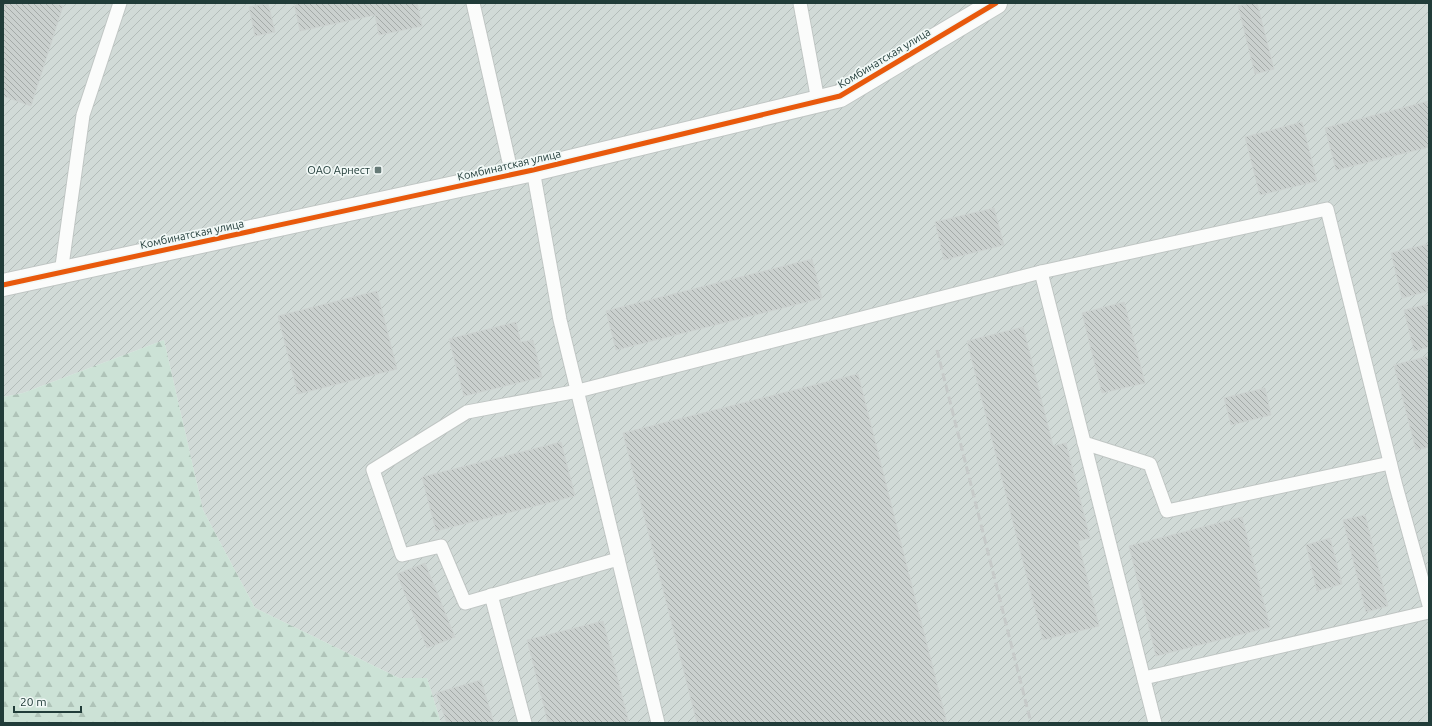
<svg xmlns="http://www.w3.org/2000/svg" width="1432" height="726" viewBox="0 0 1432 726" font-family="Ubuntu,sans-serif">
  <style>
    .industrial { fill: url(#industrial-furrows) }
    .forest { fill: url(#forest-firs) }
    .building { fill: url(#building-back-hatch); stroke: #ccd2d0 }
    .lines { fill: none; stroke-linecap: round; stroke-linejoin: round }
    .service-casing { stroke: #c0c6c4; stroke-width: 15 }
    .minor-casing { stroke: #c0c6c4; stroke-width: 24 }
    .service { stroke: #fbfcfb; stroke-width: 13 }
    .minor { stroke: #fbfcfb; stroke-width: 22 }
    .rail { stroke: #c6cac9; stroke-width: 3; stroke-dasharray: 8 4; stroke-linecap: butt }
    .cycleway-casing { stroke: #f1f8f6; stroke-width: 8 }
    .cycleway { stroke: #e8590c; stroke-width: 5 }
    .poi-dot { fill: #657976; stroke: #f1f8f6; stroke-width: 1.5 }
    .labels { text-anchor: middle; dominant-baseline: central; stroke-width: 3.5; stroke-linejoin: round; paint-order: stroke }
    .street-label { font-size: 11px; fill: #213c39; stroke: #f1f8f6 }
    .poi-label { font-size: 11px; fill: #213c39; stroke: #f1f8f6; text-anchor: end }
  </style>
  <defs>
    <pattern id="industrial-furrows" width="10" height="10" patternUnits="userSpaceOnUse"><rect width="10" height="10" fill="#d1dad7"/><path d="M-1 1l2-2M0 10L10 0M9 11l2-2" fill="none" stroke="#b3bcb9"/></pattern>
    <pattern id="forest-firs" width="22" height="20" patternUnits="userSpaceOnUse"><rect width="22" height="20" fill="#cce2d6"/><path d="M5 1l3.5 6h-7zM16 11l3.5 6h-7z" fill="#afc3b8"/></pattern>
    <pattern id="building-back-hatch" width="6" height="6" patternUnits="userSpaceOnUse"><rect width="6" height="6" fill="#cad0ce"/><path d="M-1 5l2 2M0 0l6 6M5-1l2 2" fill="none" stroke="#a4aaa8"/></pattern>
  </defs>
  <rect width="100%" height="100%" fill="#e3e9e7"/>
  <path class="industrial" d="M3,3H1429V723H441L427,678H399L255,608L203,510L164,340L23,393L3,397Z"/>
  <path class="forest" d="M164,340L203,510L255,608L399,678H427L441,723H3V397L23,393Z"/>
  <g class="building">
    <path d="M3,3H54L63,6L31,106L3,96Z"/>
    <path d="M268,3L275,32L255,36L249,7Z"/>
    <path d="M294,3H417L422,26L379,35L375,15L300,31Z"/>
    <path d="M1251,3H1257L1274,69L1255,74L1238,6Z"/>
    <path d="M1429,101V147L1336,170L1325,128Z"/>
    <path d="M1302,122L1317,181L1260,195L1245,137Z"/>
    <path d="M994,208L1004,245L944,260L935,222Z"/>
    <path d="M1429,244V291L1402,298L1391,253Z"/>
    <path d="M812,259L822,298L616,350L606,311Z"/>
    <path d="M377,291L397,369L298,394L278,316Z"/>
    <path d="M1124,302L1145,383L1102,393L1082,313Z"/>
    <path d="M1429,304V347L1414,351L1404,310Z"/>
    <path d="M516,322L521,342L533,340L542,377L464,396L449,339Z"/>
    <path d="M1023,327L1053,446L1066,443L1090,538L1078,541L1099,626L1043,640L967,341Z"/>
    <path d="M1429,356V447L1416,450L1394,365Z"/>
    <path d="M858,374L947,723H697L623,433Z"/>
    <path d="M1265,388L1271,415L1231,425L1224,398Z"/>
    <path d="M561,442L575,496L436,531L422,477Z"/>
    <path d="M1365,515L1388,606L1366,612L1343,520Z"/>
    <path d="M1242,517L1270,627L1156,656L1129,546Z"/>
    <path d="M1330,538L1342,584L1317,591L1306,545Z"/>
    <path d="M425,563L455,637L427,648L397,574Z"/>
    <path d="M603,621L629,723H548L527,640Z"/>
    <path d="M481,680L494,723H447L436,693Z"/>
  </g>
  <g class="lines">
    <g class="service-casing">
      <g id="service">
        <path d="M473,3L512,175"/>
        <path d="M800,3L818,101"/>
        <path d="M533,170L560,320L658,723"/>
        <path d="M1041,272L1155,723"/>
        <path d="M61,273L83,115L120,3"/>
        <path d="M1084,443L1150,464L1167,511L1390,463"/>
        <path d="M618,559L465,603L441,546L402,555L373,470L467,412L578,391L1041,272L1327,209L1396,486L1429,605"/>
        <path d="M491,595L525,723"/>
        <path d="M1144,678L1429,612"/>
      </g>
    </g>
    <g class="minor-casing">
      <path id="minor" d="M3,285L533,170L840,96L996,3"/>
    </g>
    <use href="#service" class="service"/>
    <use href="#minor" class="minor"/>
    <path class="rail" d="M937,350L1031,723"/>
    <g class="cycleway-casing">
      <path id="cycleway" d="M3,285L533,170L840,96L996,3"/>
    </g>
    <use href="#cycleway" class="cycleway"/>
  </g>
  <rect class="poi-dot" x="374" y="166" width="8" height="8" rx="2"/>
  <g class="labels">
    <g class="street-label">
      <text transform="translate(884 58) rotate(-31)">Комбинатская улица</text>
      <text transform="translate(509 165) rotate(-13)">Комбинатская улица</text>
      <text transform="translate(192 234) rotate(-12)">Комбинатская улица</text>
    </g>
    <g class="poi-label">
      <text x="370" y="170">ОАО Арнест</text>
    </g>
  </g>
  <rect width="1432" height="726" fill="none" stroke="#213c39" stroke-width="8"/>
  <path d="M14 706v6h67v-6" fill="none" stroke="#213c39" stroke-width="2"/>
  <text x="20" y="706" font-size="12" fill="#213c39" stroke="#f1f8f6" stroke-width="3" paint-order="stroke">20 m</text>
</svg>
